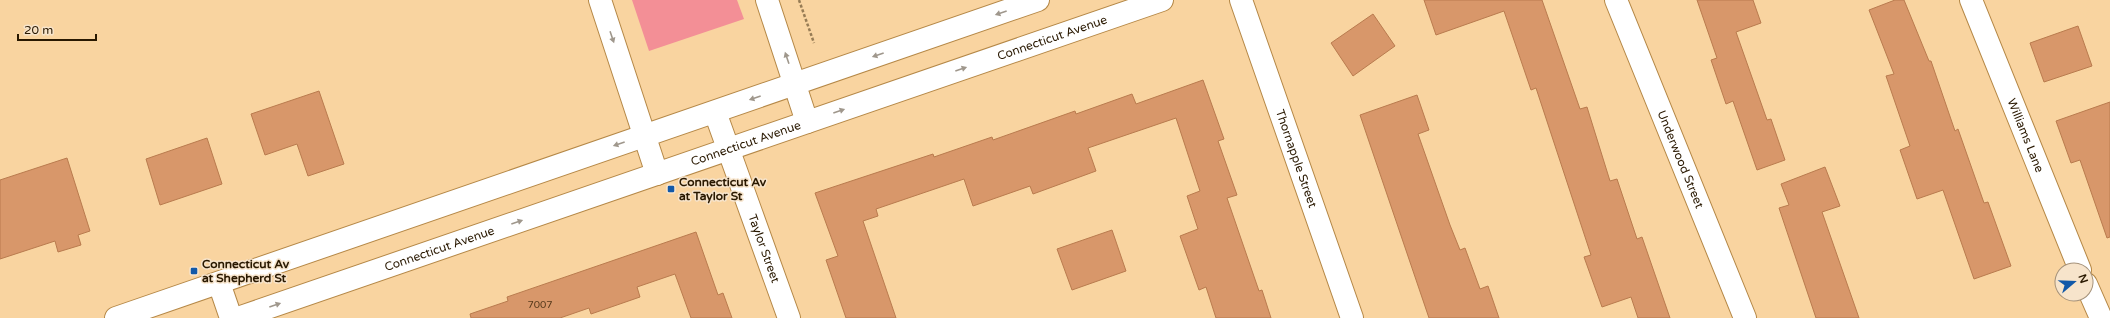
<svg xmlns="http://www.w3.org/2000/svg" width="2110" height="318" viewBox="0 0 2110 318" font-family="'Varela Round',sans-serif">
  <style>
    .green { fill: #f38f96 }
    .building { fill: #d8976a; stroke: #b97b4e }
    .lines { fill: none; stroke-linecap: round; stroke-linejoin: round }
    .minor-casing { stroke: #b58847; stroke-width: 24 }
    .major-casing { stroke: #b58847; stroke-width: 24 }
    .path { stroke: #977c55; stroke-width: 2.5; stroke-dasharray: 3 2; stroke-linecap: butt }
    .minor { stroke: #fff; stroke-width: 22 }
    .major { stroke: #fff; stroke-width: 22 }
    .oneway { fill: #9f978c }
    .poi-dot { fill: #1259a8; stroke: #f7e4cb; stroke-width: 1.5 }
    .labels { text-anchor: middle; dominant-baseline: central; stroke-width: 3; stroke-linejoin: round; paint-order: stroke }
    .number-label { font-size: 10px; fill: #55381a }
    .street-label { font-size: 12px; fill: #291800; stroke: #f7e4cb }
    .poi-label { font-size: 12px; font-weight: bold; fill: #291800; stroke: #f7e4cb; text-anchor: start }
  </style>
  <rect width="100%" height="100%" fill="#f9d4a0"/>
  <path class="green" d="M632,0H737L744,19L649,51Z"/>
  <g class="building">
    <path d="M1424,0H1542L1580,109L1587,107L1610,181L1617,179L1637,239L1642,237L1670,318H1638L1631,297L1602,307L1584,257L1591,255L1536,88L1531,90L1504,11L1436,35Z"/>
    <path d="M1697,0H1753L1761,23L1736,32L1767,120L1771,119L1785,160L1757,170L1733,101L1726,104L1711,60L1717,58Z"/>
    <path d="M1895,0H1904L1929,61H1931L1955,131L1958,129L1984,203L1988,202L2011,266L1974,279L1943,190L1917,199L1900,150L1910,146L1886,76L1894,74L1869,10Z"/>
    <path d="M1373,14L1395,46L1353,76L1331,43Z"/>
    <path d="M2078,26L2092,66L2044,82L2030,43Z"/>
    <path d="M1203,80L1224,139L1218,141L1237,195L1227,198L1259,291L1262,290L1271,318H1216L1206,287L1199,290L1180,236L1198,229L1187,196L1200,191L1176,118L1088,148L1096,171L1033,194L1030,186L973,206L964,179L876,209L878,216L863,221L896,318H846L826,260L838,256L815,193L933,154L934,157L992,137L993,140L1075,111L1076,114L1132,94L1136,104Z"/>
    <path d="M319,91L344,164L308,176L297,144L265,155L251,114Z"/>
    <path d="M1417,95L1429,130L1418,134L1450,225L1460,250L1465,248L1480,289L1488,286L1499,318H1429L1360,115Z"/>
    <path d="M2110,102V237L2107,238L2080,160L2071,163L2056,121Z"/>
    <path d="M207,138L222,184L160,205L146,159Z"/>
    <path d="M67,158L90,231L78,235L81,245L58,252L55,241L0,259V180Z"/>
    <path d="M1825,167L1840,206L1822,212L1859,318H1816L1779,208L1789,205L1781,184Z"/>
    <path d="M1112,230L1126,271L1072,290L1057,249Z"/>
    <path d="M696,232L718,295L723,293L732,318H691L675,274L637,287L640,297L591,314L589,308L560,318H471L470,314L508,301L507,297Z"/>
  </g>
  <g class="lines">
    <g class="minor-casing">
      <g id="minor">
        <path d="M600,0L657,174"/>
        <path d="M767,0L807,122"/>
        <path id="s1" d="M1241,0L1352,318"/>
        <path id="s2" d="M1616,0L1745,318"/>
        <path id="s3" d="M1971,0L2080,270"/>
        <path id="s4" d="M715,112L789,318"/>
        <path d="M219,283L231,318"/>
        <path d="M2086,284L2101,318"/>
      </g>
    </g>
    <g class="major-casing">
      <g id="major">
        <path d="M116,318L1038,0"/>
        <path id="s5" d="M238,318L1162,0"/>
      </g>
    </g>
    <path class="path" d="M799,0L814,43"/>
    <use href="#minor" class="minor"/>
    <use href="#major" class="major"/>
  </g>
  <defs><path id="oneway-solid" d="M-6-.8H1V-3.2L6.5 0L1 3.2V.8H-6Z"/></defs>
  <g class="oneway">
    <use href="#oneway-solid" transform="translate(1001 13) rotate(161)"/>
    <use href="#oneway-solid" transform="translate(612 37) rotate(71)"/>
    <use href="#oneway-solid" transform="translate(878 55) rotate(161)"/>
    <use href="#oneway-solid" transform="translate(787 58) rotate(-109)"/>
    <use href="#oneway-solid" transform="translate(961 69) rotate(-19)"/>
    <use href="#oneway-solid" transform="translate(755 98) rotate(161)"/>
    <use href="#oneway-solid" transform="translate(839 111) rotate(-19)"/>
    <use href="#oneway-solid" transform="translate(619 144) rotate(161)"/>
    <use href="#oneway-solid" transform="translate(517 222) rotate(-19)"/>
    <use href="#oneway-solid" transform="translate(275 305) rotate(-19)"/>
  </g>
  <g class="poi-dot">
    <rect x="667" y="185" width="8" height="8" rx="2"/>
    <rect x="190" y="267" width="8" height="8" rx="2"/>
  </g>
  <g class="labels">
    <g class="number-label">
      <text x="540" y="305">7007</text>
    </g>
    <g class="street-label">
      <text stroke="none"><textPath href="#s5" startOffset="861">Connecticut Avenue</textPath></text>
      <text stroke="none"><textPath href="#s3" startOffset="146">Williams Lane</textPath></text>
      <text stroke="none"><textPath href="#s5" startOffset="537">Connecticut Avenue</textPath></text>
      <text stroke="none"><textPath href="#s1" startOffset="168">Thornapple Street</textPath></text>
      <text stroke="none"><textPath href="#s2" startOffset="172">Underwood Street</textPath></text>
      <text stroke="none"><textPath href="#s5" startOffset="213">Connecticut Avenue</textPath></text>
      <text stroke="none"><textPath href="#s4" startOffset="145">Taylor Street</textPath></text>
    </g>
    <g class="poi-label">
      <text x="679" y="182">Connecticut Av<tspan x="679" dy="14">at Taylor St</tspan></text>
      <text x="202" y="264">Connecticut Av<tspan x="202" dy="14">at Shepherd St</tspan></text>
    </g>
  </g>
  <g transform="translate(2074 282) rotate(71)"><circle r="19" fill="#f7e4cb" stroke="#a5927a"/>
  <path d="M0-3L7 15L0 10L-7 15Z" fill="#1259a8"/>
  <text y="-6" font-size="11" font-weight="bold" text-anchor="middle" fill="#291800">N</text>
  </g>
  <path d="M18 34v6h78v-6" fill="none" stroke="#291800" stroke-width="2"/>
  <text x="24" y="34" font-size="12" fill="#291800" stroke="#f7e4cb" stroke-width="3" paint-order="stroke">20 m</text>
</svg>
